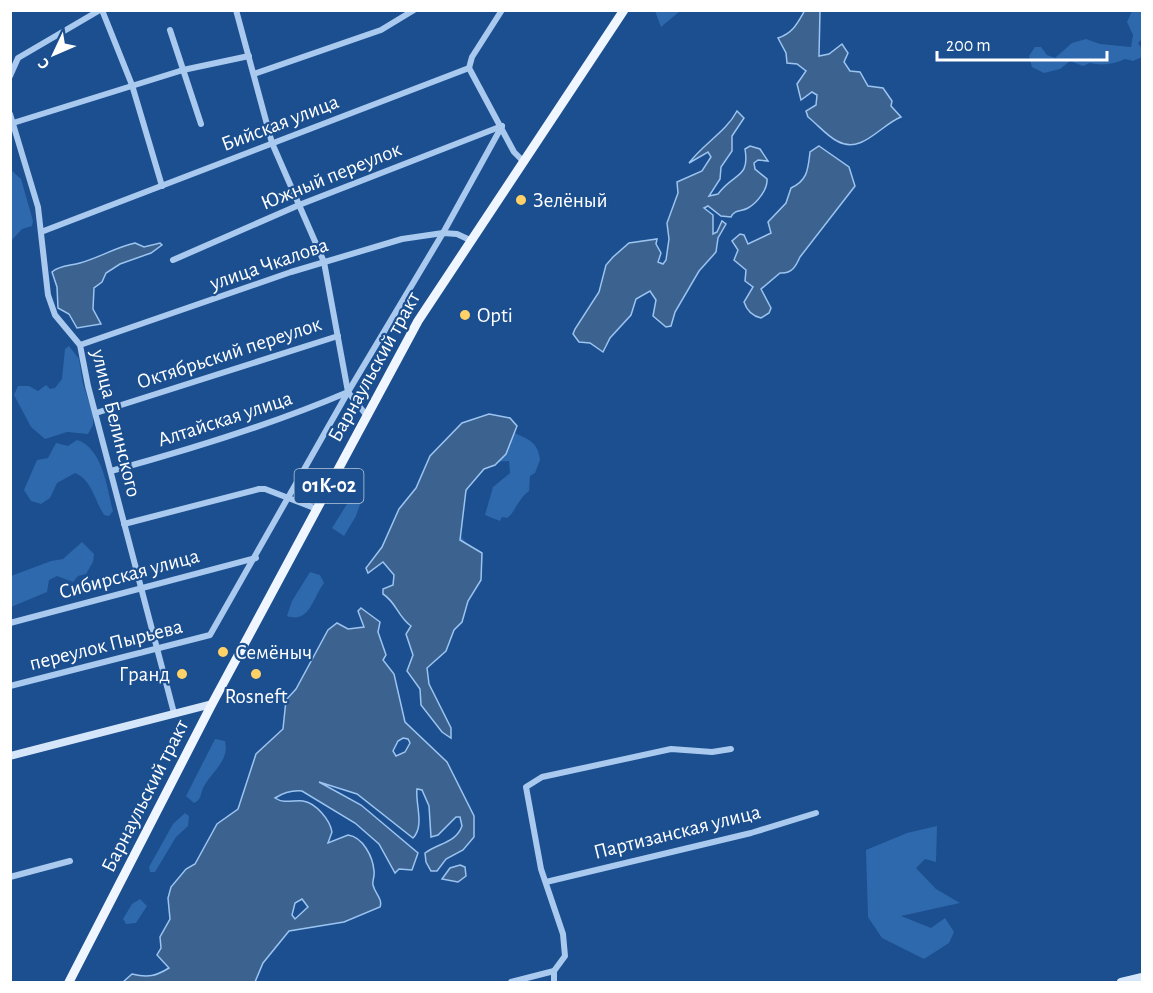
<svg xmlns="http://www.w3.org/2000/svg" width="1153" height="993" viewBox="0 0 1153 993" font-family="'Alegreya Sans',sans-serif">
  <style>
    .green { fill: #2e69ad }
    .water { fill: #3c6290; stroke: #9cc4f0; stroke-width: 1.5; fill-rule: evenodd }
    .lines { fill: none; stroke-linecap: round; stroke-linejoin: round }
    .street { stroke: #a9c9ee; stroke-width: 6 }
    .secondary { stroke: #d6e6fa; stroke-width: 8 }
    .primary { stroke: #f0f6ff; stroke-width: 9 }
    .poi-dot { fill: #ffd166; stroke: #1b4f8f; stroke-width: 2 }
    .labels { text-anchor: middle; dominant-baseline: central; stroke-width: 4.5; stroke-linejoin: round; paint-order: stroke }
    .shield { fill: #1b4f8f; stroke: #bbcadd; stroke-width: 1.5 }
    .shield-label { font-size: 20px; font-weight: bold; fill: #fff }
    .street-label { font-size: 21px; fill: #fff; stroke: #1b4f8f }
    .poi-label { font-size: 21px; fill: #fff; stroke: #1b4f8f; text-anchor: start }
  </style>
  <rect width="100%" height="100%" fill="#1b4f8f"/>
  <g class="green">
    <path d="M655,11V10L680,11L661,27Z"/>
    <path d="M1132,11H1142V39L1138,43L1142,49V57L1133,61L1125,59C1115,64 1102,66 1090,63L1083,66L1070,61L1060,69L1044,73L1032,67L1029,56L1035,47H1041L1047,55L1055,58L1072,43L1086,39L1100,44L1131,47L1133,35L1127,22Z"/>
    <path d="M11,170L21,179L33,221L32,226L22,229L11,241Z"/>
    <path d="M69,346L79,359L83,384L93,414V425L88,434L67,432L45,439L31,427L14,395L18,386H29L38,391L46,385L50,389L55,388L62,379L65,349Z"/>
    <path d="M505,428C520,438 538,437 540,460L535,473L530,476L529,491C517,500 515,513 507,518L502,517L500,521L485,515L493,487L510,473L509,461C496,461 480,464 472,477C467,486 472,487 461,499L460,535L469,547L409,543Z"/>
    <path d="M77,440C103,448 107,489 113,511L109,516L104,515C95,501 92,480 75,473L57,483L50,498L41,504L31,501L24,490L37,460L48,458L56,443L68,446Z"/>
    <path d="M357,488H362L364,492L356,516L344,536L332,528Z"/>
    <path d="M82,542L94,554L93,562L86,574L78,576L73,582L57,576L49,580L47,592L11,607V576L51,561L63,559Z"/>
    <path d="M310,572L320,575L324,583C313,597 310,624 287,616L292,601Z"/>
    <path d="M215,739L225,741C230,761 211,772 203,788C200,795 202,799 194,803L186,796Z"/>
    <path d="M185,813L189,816L188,826L176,837L155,872H150L149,867L173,824Z"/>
    <path d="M937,826L936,862L925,859L916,868L936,889L960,903L901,916L931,928L945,918L954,932L949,943L924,959L882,938L868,917L866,850L907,833Z"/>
    <path d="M140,899L147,906L136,923L126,924L123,919L132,904Z"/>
  </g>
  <g class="water">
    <path d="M805,10L820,11L819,56L829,54L842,44L848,53L844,62L850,71L860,72L868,86L883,88L892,101L891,106L901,117C880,125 862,155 837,141C827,136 817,124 808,117L806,111L816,105L817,95L812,92L801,100L797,84L806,71L797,64L787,63L786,53L778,38C793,33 797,24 805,10Z"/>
    <path d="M737,111L744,118L732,136V151L721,167L720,179L709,196L718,194C734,172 750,179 745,149L750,146L760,149L768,161L758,160L754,163L755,169L767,179C768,189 757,203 748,208C741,212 735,209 731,217L721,216L708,206L704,208L713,215V234L717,232L722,221L726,224L718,238L716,252L699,271L675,312L671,326L666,327L653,316L656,300L650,291L636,299L631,315L610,338L603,352L590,343L579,342L573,334L575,329L599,292L606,265L613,257L629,243L657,239L656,244L661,253L658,262L663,264L666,260L669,239L667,223L678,193L677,182L702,171L711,157L708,152L689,163C704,143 726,132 737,111Z"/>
    <path d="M819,146L849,167L855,186L800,257C796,266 792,274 780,273L761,289L771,308L769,313L761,318C752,316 747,311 744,302L753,287L745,281L746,270L734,260L738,250L732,241L740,234L744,235L748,244L771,233L768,222L786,203L791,188C808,180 808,169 810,152Z"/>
    <path d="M135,243L144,247L160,243L162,245L151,253L120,264L106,273L102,282L94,288L93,309L101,324L77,328L69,314L58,308L57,287L52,272C60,265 70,266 80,263C99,258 116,247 135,243Z"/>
    <path d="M489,414L510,418L517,426L506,454L495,465L484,469L466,490L460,540L482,553L481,580L468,601L462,622L454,630L446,651L427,668L429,684L451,728V738L442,732L421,705L420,689L407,671L413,655L406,634L411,626C397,616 397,603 383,594V589L393,585L394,575L383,562L368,573L366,568L382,547L399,509L416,488L430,456L462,423Z"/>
    <path d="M361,608L380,622L378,632L386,655L383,660L394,674L405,722L447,762L474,816V837L463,850L446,859L437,871H431L426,862L425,853C438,843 456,843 462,826L460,817H456L438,835L431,837L429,806L422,790L417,789C415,803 425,826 413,838L357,794L319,782L361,805L418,853L412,870L399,869L395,873L379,844L355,823L302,791C292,790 283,793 275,798C284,804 293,800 303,801C316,803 330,820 332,832L328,843L348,835C363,837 373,857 374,871C375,876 372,881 373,885C375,894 383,899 380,907L344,922L289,931L263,963L255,982H123L132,974C148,978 156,976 169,968L157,955L161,948L160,937L170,919L168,898L171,887L186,869L195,864L217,824L238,809L256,754L283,729L286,700L296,689L328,630L337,623L348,629L364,627L358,611ZM403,738L408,739L410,743L405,752L396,756L393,751L398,741ZM302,899L308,907L295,919L292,915L295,903Z"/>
    <path d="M460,865L465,867L466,876L458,882L442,879L450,868Z"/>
  </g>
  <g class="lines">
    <g class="street">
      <path d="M102,10L132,85L162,186"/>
      <path d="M236,10L272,143L324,262L348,392L367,416"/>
      <path d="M170,30L201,124"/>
      <path d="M469,68L514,152L523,161"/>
      <path d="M254,74L381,30L414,10"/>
      <path d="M10,76L18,58L100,10"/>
      <path d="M10,114L38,207L48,295L55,315L80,345L88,386L174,713"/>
      <path d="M13,123L183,70L249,56"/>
      <path d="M41,232L469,68L472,57L502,10"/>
      <path d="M173,260L299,205L502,126"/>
      <path d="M80,345L291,272L402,239L443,233L457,234L470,240"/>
      <path d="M96,413L338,336"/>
      <path d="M111,471C192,449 271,425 348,392"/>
      <path d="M124,524L259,489H265L317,509"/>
      <path d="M10,623L256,558"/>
      <path d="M10,686L210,635L348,392L443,233L502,126"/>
      <path d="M10,877L70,861"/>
      <path d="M546,882L751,833L816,813"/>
      <path d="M511,982L554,971"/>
      <path d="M554,982V971L565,956L563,934L541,869L526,787L542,777L671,749L712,752L731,749"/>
    </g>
    <g class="secondary">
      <path d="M10,756L212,704"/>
      <path d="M1121,982L1142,977"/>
    </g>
    <path class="primary" d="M69,982L212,704L418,321L624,10"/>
  </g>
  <g class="poi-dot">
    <circle cx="521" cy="200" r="6"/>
    <circle cx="465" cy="315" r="6"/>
    <circle cx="223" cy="652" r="6"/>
    <circle cx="182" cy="674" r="6"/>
    <circle cx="256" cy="674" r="6"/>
  </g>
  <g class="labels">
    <rect class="shield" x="294.5" y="469" width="69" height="34" rx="4.5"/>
    <g class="shield-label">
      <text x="329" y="486">01К-02</text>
    </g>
    <g class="street-label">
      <text transform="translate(280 123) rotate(-21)">Бийская улица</text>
      <text transform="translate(331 176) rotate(-22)">Южный переулок</text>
      <text transform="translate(269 264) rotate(-19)">улица Чкалова</text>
      <text transform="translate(229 353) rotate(-18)">Октябрьский переулок</text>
      <text transform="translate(374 367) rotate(-61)">Барнаульский тракт</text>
      <text transform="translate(225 419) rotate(-18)">Алтайская улица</text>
      <text transform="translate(116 423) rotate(76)">улица Белинского</text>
      <text transform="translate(129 574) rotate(-15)">Сибирская улица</text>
      <text transform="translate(106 645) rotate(-14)">переулок Пырьева</text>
      <text transform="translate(145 796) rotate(-63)">Барнаульский тракт</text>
      <text transform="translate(677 832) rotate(-14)">Партизанская улица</text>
    </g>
    <g class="poi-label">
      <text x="533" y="200">Зелёный</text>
      <text x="477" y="315">Opti</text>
      <text x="235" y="652">Семёныч</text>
      <text x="170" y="674" text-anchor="end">Гранд</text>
      <text x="256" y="696" text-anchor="middle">Rosneft</text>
    </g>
  </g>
  <rect width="1153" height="993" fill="none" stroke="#ffffff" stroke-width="24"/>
  <g transform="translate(54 54) rotate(226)" stroke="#1b4f8f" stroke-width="4.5" paint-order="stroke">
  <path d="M0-4.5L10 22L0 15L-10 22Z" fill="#ffffff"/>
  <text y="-9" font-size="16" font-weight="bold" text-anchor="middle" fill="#ffffff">С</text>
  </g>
  <path d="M937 51v9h170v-9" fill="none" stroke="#ffffff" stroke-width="3"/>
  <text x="946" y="51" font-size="18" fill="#ffffff" stroke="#1b4f8f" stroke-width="4.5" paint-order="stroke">200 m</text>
</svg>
